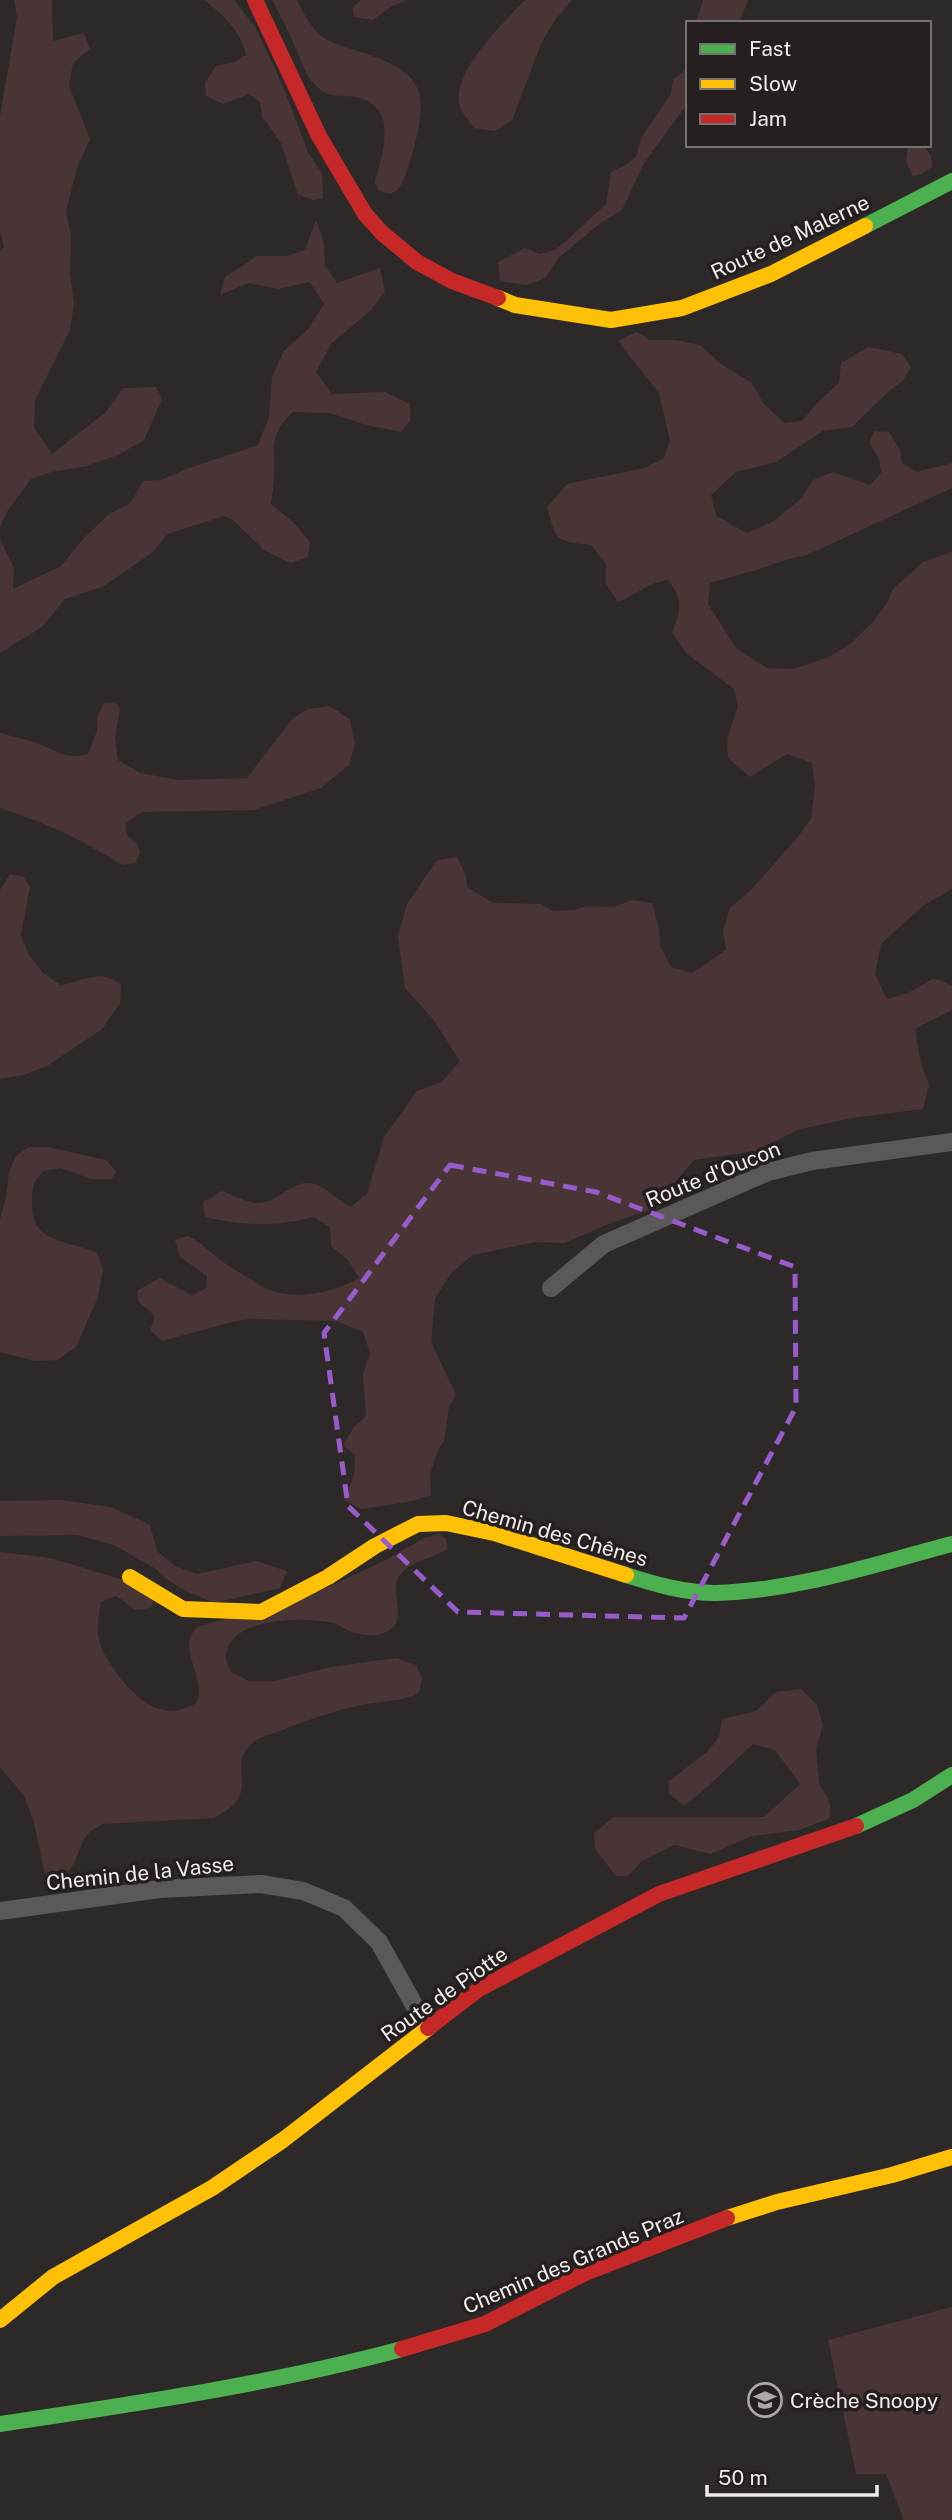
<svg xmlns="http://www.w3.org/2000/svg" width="952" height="2520" viewBox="0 0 952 2520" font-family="'Public Sans',sans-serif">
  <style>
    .green { fill: #493536 }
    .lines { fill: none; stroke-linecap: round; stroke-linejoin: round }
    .street { stroke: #5a5858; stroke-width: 18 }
    .fast { stroke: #4caf50; stroke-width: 16 }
    .slow { stroke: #ffc107; stroke-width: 16 }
    .jam { stroke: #c62828; stroke-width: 16 }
    .marked { fill: none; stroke: #985cca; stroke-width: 5; stroke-dasharray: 14 9; stroke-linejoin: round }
    .labels { text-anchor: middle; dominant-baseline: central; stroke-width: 7; stroke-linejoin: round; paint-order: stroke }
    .street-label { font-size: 21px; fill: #f0ebec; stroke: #251f1f }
    .poi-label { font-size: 21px; fill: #f0ebec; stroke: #251f1f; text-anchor: start }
  </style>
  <rect width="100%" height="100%" fill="#2e2929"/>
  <g class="green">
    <path d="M14,0H52L53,41L84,33L90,49L73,63L69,86L90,139L77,168L66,211L71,236L70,273L74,304L70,330L35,400L34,428L52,454L106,412L123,388L156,387L162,399L144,440L118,455L87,466L51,472L31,479L8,510L0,527V252L4,246L0,232V116L17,17Z"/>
    <path d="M205,0H234L256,28L282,84L308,152L322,174L323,198L313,200L298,195L281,143L262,116L260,102L249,94L223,104L206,96L205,83L216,66L234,62L246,55C241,30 223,16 205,0Z"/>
    <path d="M272,0H297C303,12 310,27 321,36C332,44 349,48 361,52C420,71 430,88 414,148C411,157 405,181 399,188C399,189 391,194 390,194L379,191L375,182C382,156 398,112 363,99C341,91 330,105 310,79C304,70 300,58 296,49C289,33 281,16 272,0Z"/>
    <path d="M361,0H408L392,6L373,20L354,17L352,8Z"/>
    <path d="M525,0H572L555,20L541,44L512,120L495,131L474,128C470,122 464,116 461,110C446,77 504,22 525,0Z"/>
    <path d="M703,0H748L739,23H696Z"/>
    <path d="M688,68V103L644,163L622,210L602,222L558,258L546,277L528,285L500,281L498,262L525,248L539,254L554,250L566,241L606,204L611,172L626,165L636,157L642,136L671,94L673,79Z"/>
    <path d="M908,145H923L931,156L932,167L922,174L913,176L906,161Z"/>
    <path d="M316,220L324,243L325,265L337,283L380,268L385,292L371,310L331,344L316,372L332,394L385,392L410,404V421L401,432L363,424L330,413L293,412C269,434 275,446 274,475C274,485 272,495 271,504L295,524L310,542L308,557L291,563L265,551L233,520L224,516L167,534L153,552L104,586L65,599L42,627L0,653V539L14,568L13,589L61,566L83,539L108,515L130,503L143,481L161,480L189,468L258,445L269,417L272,377L284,351L308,329L324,304L310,282L278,289L248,283L220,295L225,277L257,256H287L305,250Z"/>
    <path d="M637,332L650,340H675L700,345L721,364L752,383L763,403L784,423L802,421L818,402L839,383L841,363L869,347L902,354L911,367L903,381L889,391L852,427L823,431L776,462L736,472L711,495L716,516L747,533L774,521L802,498L813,480L833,472L870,485L881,473L879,458L869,443L874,431L889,432L900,450L902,463L917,472L952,463V488L807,555L785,560L756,570L710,583L708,604L736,648L767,668L794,669L829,657L850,644L873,622L887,603L893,589L923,562L952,552V889L924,905L881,944L875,974L887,999L908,993L934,978L952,986V1010L915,1029L921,1064L929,1085L923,1109L852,1118L800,1129L755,1151L694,1160L652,1209L608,1224L565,1243L535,1242L473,1255L451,1273L435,1299L431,1342L456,1395L449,1406L444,1441L438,1450L430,1474L431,1495L408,1502L361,1509L344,1500L354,1476L355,1455L343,1445L354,1427L366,1416L363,1374L370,1353L363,1332L336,1321L249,1319L232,1322L162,1341L150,1330L155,1316L139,1302L137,1291L159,1278L192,1295L206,1288L207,1276L180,1257L175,1240L188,1236C202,1243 211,1253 223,1262C232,1268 260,1286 270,1290C297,1301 335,1292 359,1278L348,1260L331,1246L330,1227L314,1217C274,1227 246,1226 205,1217L203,1202L222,1191C233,1195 247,1203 258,1203C281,1203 296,1174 319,1186C330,1191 339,1201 351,1207L367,1194L384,1137L417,1091L442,1082L460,1061L433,1019L405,988L398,936L407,904L437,860L457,857L466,876L467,887L493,903L540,904L553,911L575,910L587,906L614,907L632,900L652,903L659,929L660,946L671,967L692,973L726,950L723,930L730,908L750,891L797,838L811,819L815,786L812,763L787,754L750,777L728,758L727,739L738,706L734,689L686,653L672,632C681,610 684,600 668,580C650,582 635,595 618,602L606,584V564L591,545C555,541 557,542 547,507L567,484L644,468L663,459L670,441L659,393L618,341Z"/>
    <path d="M115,702L120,709L115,738L118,760L140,773L178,780L247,778L292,719L308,709L329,706L350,719L355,743L349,765L321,788L254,810L142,812L126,823V834L137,844L140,853L135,863L122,865C83,840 44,822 0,808V733C13,737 27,739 39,744C60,752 65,760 88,754L97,731V717L104,703Z"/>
    <path d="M10,874L24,877L30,887L21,935L29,955L43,973L60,985C83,982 100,968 121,984L120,1003L102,1029L47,1066L24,1075L0,1079V890Z"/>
    <path d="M29,1147H47L106,1160L116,1171L112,1179H91L61,1168L44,1171C33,1182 33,1184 32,1200C29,1245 69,1239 97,1253L103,1269L98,1297L76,1347L57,1360L35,1361L0,1352V1220L6,1197L9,1172L16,1156Z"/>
    <path d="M60,1500L111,1507L150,1525L157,1551L175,1566L197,1574L256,1561L287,1571L280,1588L214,1603L182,1589L165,1578L156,1569L114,1545L77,1535L0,1536V1501Z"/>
    <path d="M439,1534L446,1539L447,1549C434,1558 410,1561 400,1575C387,1592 412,1622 384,1633C374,1637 358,1635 347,1630C343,1628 338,1624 333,1623C307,1616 226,1617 226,1657C226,1662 229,1668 231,1672L249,1681H274L331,1667L396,1658L416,1665L422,1678L419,1692C402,1702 391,1700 373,1703C341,1708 310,1719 280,1731C272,1734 262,1736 255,1741C221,1766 268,1793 213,1818L103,1824C96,1828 89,1831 85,1838C74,1855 75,1886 45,1874L33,1819L24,1796L0,1767V1552L50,1558L124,1580L154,1599L151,1607C129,1615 132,1603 115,1596L101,1602C99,1613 97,1624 98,1635C101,1653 111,1665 121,1679C141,1703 165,1722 196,1703C197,1700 199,1696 199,1692C200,1671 177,1644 198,1627L326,1588L388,1559L424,1538Z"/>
    <path d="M801,1689L817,1705L823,1725L816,1749L819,1783L830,1803V1818L800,1830L752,1836L710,1854L674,1845L642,1861L628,1876H616L595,1849L594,1833L614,1817H764L800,1784L775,1750L753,1744C730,1765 709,1787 684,1806L669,1794V1781L707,1752L719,1737L722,1719L756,1711L776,1692Z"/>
    <path d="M952,2307V2520H904L886,2474H856L828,2340Z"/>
  </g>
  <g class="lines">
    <g class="street">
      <path d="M551,1288L604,1244L768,1172L812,1161L952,1142"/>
      <path d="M0,1911L160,1889L261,1884L303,1891L344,1908L379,1942L427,2028"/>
    </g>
    <g class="fast">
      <path d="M865,226L952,181"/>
      <path d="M626,1575C654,1584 685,1593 715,1593C796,1591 875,1564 952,1544"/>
      <path d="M856,1826L913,1800L952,1775"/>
      <path d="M0,2424C134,2404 272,2384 402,2349"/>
    </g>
    <g class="slow">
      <path d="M498,298L515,305L611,320L682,308L771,274L865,226"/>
      <path d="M130,1577L183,1609L261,1612L328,1577L375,1546L418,1524L446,1523L494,1533L626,1575"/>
      <path d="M727,2218L777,2202L892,2175L952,2157"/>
      <path d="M0,2320L53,2277L212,2188L283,2140L428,2028"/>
    </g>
    <g class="jam">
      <path d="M255,0L319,136L365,214L382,233L417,262L452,281L498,298"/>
      <path d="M428,2028L479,1989L659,1894L856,1826"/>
      <path d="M402,2349L485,2324L585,2273L727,2218"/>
    </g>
  </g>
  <path class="marked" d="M450,1165L596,1192L795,1267L796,1407L684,1618L458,1612L348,1506L324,1333Z"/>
  <defs>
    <g id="school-ring" transform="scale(1.75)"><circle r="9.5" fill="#251f1f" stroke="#aca7a8" stroke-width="1.5"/><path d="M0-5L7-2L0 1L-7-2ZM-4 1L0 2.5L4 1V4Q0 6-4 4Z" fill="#aca7a8"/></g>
  </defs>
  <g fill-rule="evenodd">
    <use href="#school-ring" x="765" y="2400"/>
  </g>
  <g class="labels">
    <g class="street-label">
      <text transform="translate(790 237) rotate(-25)">Route de Malerne</text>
      <text transform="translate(713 1174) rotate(-22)">Route d'Oucon</text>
      <text transform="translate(555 1533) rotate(16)">Chemin des Chênes</text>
      <text transform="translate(140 1873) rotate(-6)">Chemin de la Vasse</text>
      <text transform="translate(444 1994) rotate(-35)">Route de Piotte</text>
      <text transform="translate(573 2261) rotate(-23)">Chemin des Grands Praz</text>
    </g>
    <g class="poi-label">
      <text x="790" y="2400">Crèche Snoopy</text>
    </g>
  </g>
  <rect x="686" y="21" width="245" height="126" fill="#251f1f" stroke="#767171" stroke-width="2"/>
  <rect x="700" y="44" width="35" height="10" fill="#4caf50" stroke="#767171" stroke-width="2"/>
  <text x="749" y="56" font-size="21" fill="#f0ebec">Fast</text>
  <rect x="700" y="79" width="35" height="10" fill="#ffc107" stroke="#767171" stroke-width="2"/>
  <text x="749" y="91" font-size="21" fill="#f0ebec">Slow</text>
  <rect x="700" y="114" width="35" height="10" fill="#c62828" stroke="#767171" stroke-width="2"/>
  <text x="749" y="126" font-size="21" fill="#f0ebec">Jam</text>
  <path d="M707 2485v10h170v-10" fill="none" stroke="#f0ebec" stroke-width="3.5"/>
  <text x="718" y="2485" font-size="21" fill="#f0ebec" stroke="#251f1f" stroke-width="5" paint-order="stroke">50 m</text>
</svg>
